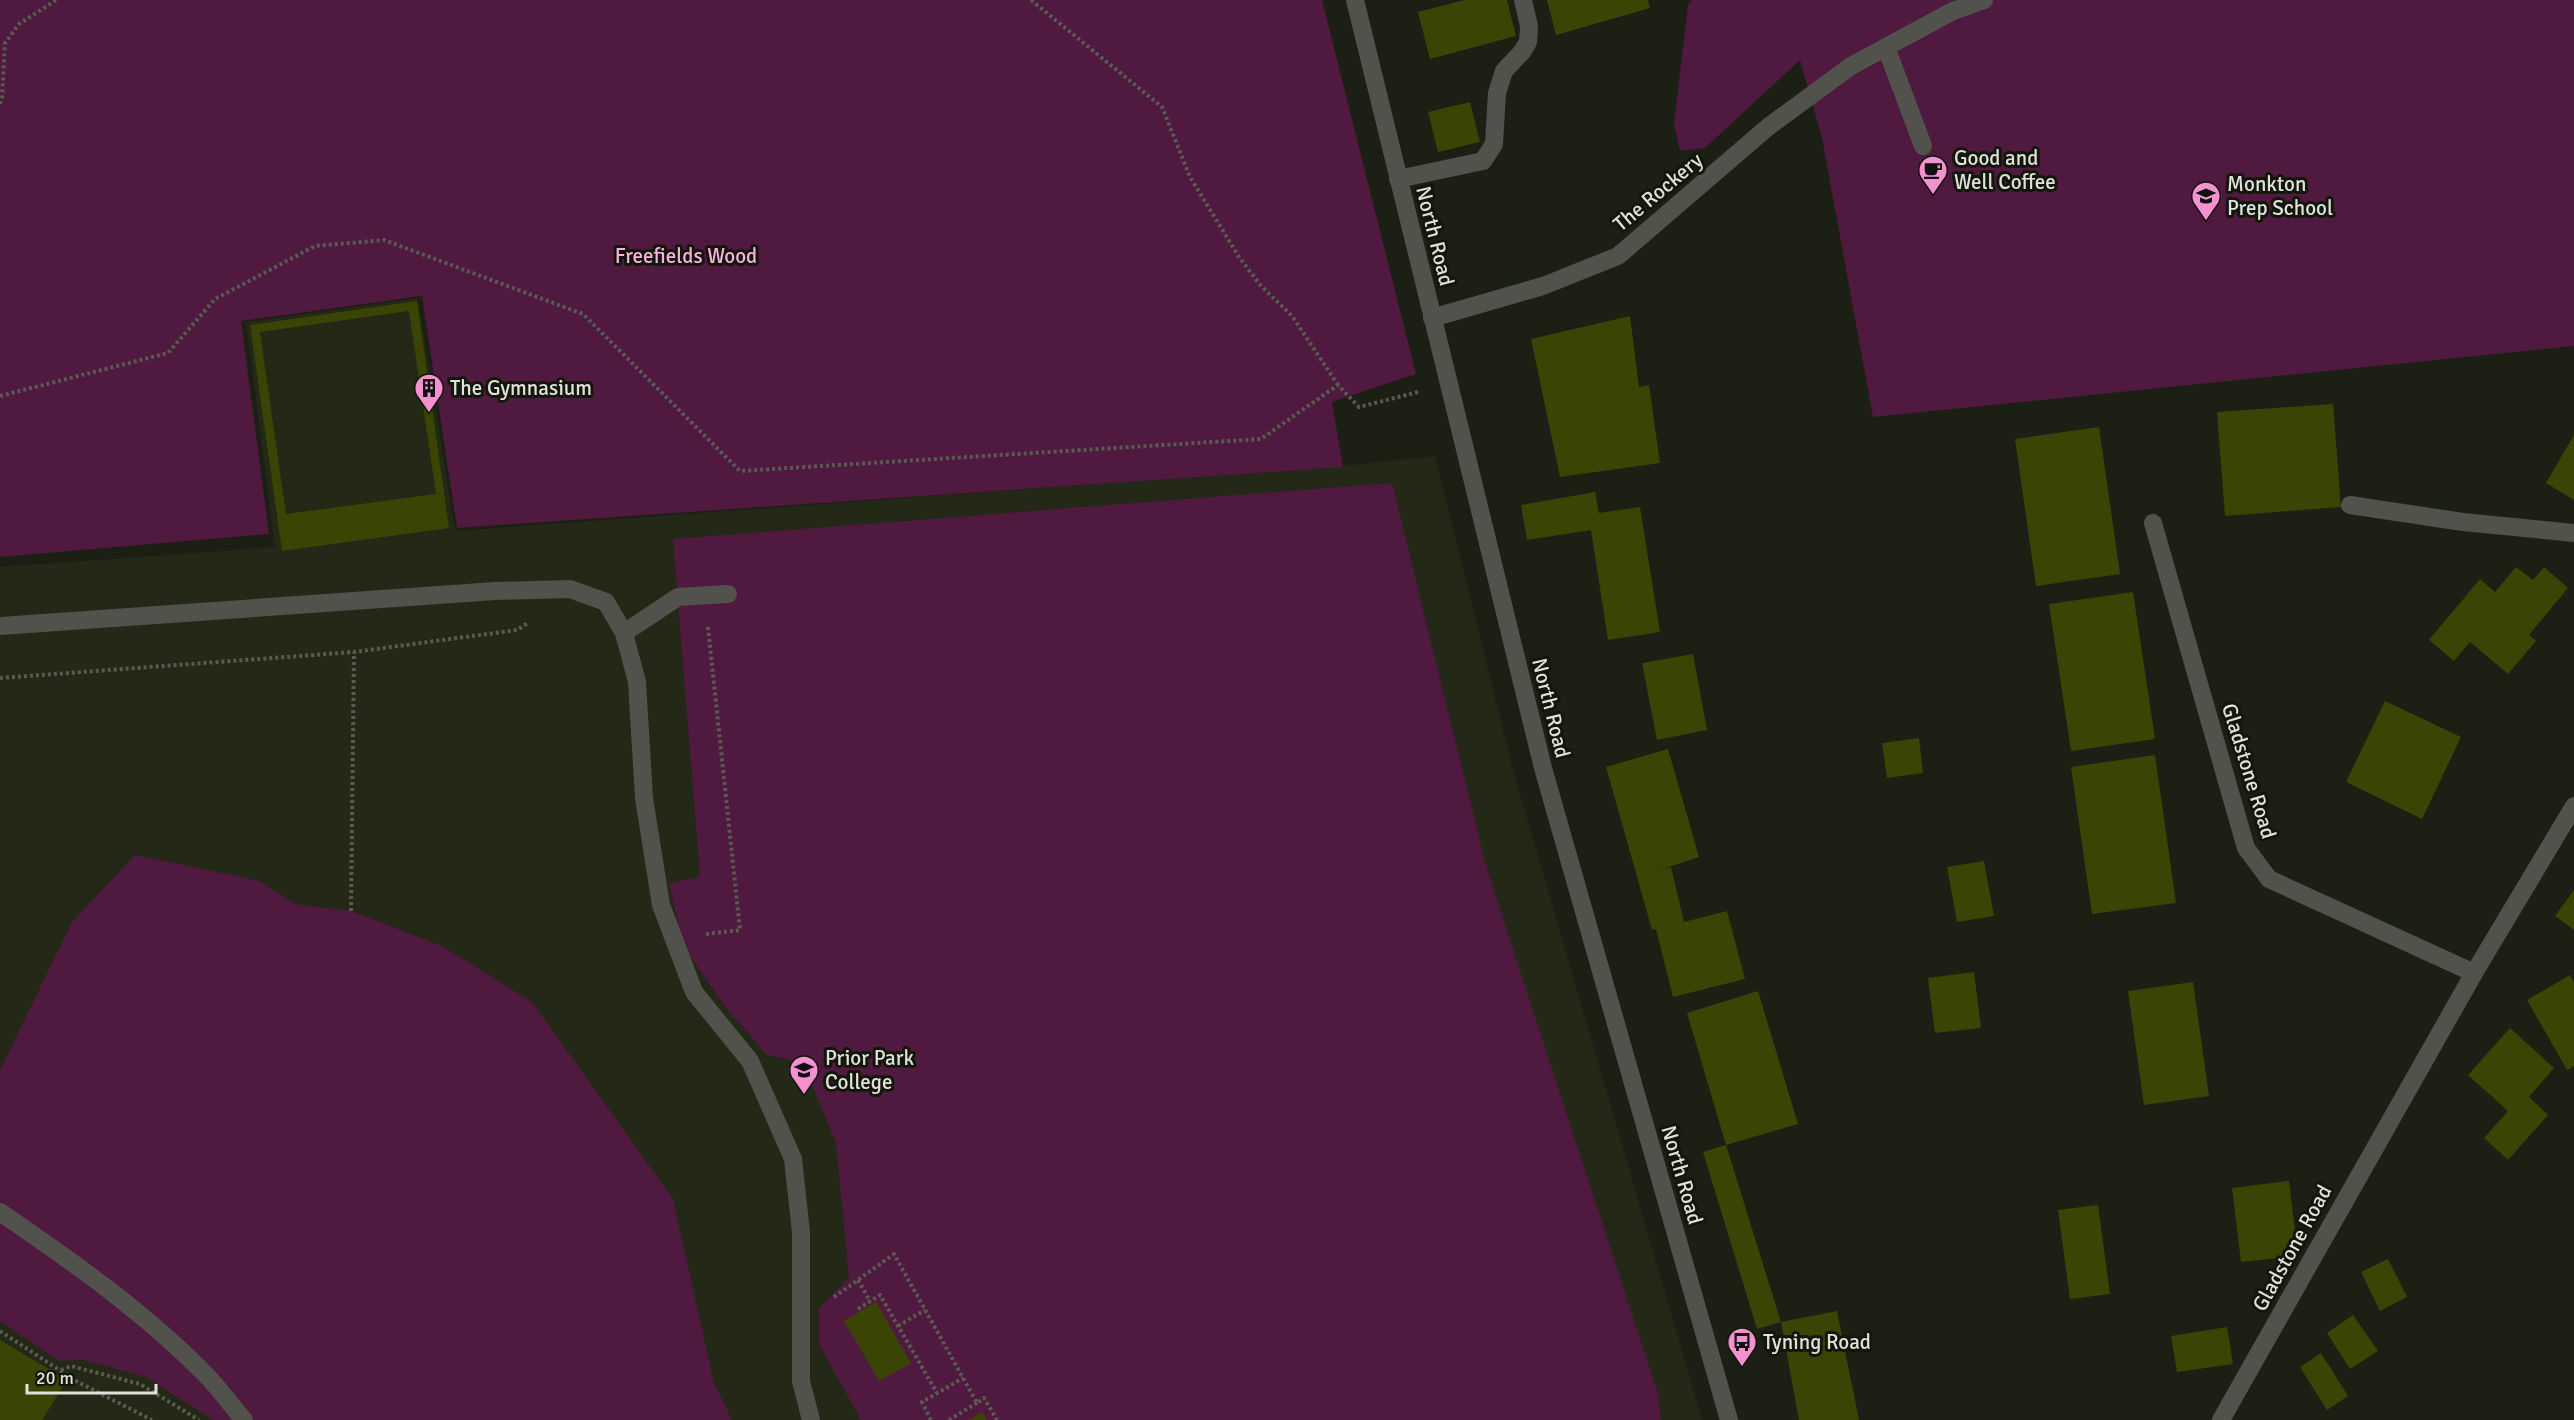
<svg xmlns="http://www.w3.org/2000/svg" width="2574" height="1420" viewBox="0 0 2574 1420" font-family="Signika,sans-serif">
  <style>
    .built { fill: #242816 }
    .green { fill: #50193f }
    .building { fill: #3a4405; fill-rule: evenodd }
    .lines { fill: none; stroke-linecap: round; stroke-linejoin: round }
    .path { stroke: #595b50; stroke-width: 4; stroke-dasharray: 3 3; stroke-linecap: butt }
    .minor { stroke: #51524c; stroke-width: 18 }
    .labels { text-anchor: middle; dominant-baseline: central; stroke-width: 6; stroke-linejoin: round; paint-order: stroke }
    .poi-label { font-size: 21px; fill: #e0e2da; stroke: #13160a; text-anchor: start }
    .street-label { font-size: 21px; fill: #e0e2da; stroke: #13160a }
    .park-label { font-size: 21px; fill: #fbb0de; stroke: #13160a }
  </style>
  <rect width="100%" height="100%" fill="#1c1f13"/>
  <path class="built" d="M418,298L455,531L1352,465L1435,456L1513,770L1702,1420H0V567L275,547L246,322Z"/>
  <g class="green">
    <path d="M0,0H1322L1416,374L1332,402L1343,467L457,528L422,296L241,321L269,534L0,557Z"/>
    <path d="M1692,0H2574V346L1873,417L1822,138L1800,60L1705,148L1680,151L1674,123L1688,5Z"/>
    <path d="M1392,483L1486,866L1659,1397L1661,1420H861L819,1344V1308L849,1278L836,1143L803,1062L767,1055L726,1008L683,946L669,883L700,877L673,539Z"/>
    <path d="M135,855L259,881L295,904L351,911L442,946L532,1002L673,1199L714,1383L732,1420H213L146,1377L84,1360L59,1361L0,1321V1070L72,922Z"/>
  </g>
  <g class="building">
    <path d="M1465,0H1507L1516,36L1430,59L1418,12Z"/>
    <path d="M1547,0H1648L1650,8L1556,35Z"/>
    <path d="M1470,102L1480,142L1438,152L1428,112Z"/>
    <path d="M417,301L449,528L282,551L250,325ZM409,311L436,494L286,514L260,332Z"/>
    <path d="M1630,316L1639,387L1649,385L1660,463L1560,477L1531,339Z"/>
    <path d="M2333,404L2341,507L2225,516L2217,412Z"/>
    <path d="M2099,427L2120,574L2036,586L2015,439Z"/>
    <path d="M2574,435V500L2546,483Z"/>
    <path d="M1595,492L1599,513L1640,507L1660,632L1608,640L1591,530L1527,540L1521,505Z"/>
    <path d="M2516,567L2533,580L2544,567L2568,588L2529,635L2536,641L2508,674L2470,642L2454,661L2429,640L2480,579L2495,592Z"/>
    <path d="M2133,592L2155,739L2071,751L2049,604Z"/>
    <path d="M1693,654L1707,730L1657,740L1642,663Z"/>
    <path d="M2385,701L2461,737L2422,819L2346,782Z"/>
    <path d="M1919,738L1923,773L1887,778L1882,743Z"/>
    <path d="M1668,749L1699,857L1656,871L1671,867L1684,922L1727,911L1745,979L1673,997L1656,929L1652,930L1606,767Z"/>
    <path d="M2155,755L2176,903L2092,914L2071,767Z"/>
    <path d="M1984,861L1994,916L1957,922L1947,867Z"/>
    <path d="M2574,890V930L2555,916Z"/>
    <path d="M1974,972L1981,1028L1935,1033L1928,978Z"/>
    <path d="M2570,975L2574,982V1066L2567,1070L2527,1000Z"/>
    <path d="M2193,982L2209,1096L2144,1105L2128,991Z"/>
    <path d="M1758,991L1798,1124L1726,1145L1687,1013Z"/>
    <path d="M2510,1028L2554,1068L2529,1097L2548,1115L2508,1160L2484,1138L2508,1111L2468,1075Z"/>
    <path d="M1726,1145L1781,1322L1757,1329L1703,1152Z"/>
    <path d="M2289,1181L2298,1256L2241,1262L2232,1188Z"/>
    <path d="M2098,1205L2110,1294L2070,1299L2058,1210Z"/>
    <path d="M2388,1259L2407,1297L2380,1311L2361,1272Z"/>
    <path d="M876,1302L911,1363L879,1381L844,1321Z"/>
    <path d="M1837,1311L1859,1420H1799L1781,1322Z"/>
    <path d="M2353,1315L2378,1351L2350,1369L2327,1333Z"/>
    <path d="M2227,1327L2233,1364L2177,1372L2171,1336Z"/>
    <path d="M0,1340L67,1380L42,1420H0Z"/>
    <path d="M2321,1353L2348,1396L2327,1410L2300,1367Z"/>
    <path d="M982,1412L987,1420H968Z"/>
  </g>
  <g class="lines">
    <g class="path">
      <path d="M1031,0L1162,107L1190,177L1239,257L1261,286L1292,316L1338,385"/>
      <path d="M0,104L2,98L5,43L19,24L56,0"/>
      <path d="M0,396L168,353L215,299L315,246L384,240L583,314L740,471L1261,439L1338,385L1359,407L1418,392"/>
      <path d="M0,678L354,652L517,630L528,623"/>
      <path d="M351,911L354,652"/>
      <path d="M706,934L740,930L708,627"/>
      <path d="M858,1280L870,1301"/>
      <path d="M834,1297L894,1254L977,1403L984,1398L997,1420"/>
      <path d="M858,1309L880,1295L937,1393"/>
      <path d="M898,1326L925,1310"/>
      <path d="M0,1331L76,1381L152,1420"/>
      <path d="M61,1370L71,1366L140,1384L199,1420"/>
      <path d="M931,1420L922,1402L963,1378"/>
      <path d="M949,1420L977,1403"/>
    </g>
    <g class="minor">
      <path d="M1355,0L1543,768L1729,1420"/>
      <path d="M1886,47L1923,146"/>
      <path d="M1398,179L1483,161L1494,144L1497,93L1504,71L1522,52L1528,42L1529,26L1523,0"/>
      <path d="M1432,318L1543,286L1618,256L1768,127L1851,66L1953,11L1984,0"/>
      <path d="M2350,505L2463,522L2574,533"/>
      <path d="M2153,523L2246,848L2269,879L2474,973"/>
      <path d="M0,626L495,591L570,589L606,602L624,633L637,682L644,798L661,905L694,992L750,1061L793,1159L801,1232V1381L811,1420"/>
      <path d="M624,633L678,597L728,594"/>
      <path d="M0,1212C73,1262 147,1314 209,1378C221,1391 232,1406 244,1420"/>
      <path d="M2221,1420L2474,973L2574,806"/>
    </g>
  </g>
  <defs>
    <g id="cafe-pin" transform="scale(1.5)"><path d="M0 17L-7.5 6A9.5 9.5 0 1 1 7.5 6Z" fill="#f590d1" stroke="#13160a"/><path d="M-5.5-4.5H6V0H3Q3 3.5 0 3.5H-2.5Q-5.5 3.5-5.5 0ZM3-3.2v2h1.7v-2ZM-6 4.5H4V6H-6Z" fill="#111"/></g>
    <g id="school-pin" transform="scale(1.5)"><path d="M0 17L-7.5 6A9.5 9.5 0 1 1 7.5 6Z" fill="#f590d1" stroke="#13160a"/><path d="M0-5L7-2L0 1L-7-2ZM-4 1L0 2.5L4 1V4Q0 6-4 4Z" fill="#111"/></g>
    <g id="building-pin" transform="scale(1.5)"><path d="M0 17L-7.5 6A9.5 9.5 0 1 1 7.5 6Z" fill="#f590d1" stroke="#13160a"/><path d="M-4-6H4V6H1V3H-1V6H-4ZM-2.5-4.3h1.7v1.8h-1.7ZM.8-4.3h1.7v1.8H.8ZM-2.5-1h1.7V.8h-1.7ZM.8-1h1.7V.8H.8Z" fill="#111"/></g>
    <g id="bus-pin" transform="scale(1.5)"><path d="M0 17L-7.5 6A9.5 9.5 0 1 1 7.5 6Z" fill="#f590d1" stroke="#13160a"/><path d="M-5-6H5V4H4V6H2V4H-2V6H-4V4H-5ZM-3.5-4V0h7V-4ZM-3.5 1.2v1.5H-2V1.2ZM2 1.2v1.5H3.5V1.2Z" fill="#111"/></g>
  </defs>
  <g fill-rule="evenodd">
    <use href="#cafe-pin" x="1933" y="170"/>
    <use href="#school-pin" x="2206" y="196"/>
    <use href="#building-pin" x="429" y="388"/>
    <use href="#school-pin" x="804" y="1070"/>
    <use href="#bus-pin" x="1742" y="1342"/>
  </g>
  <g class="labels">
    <g class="poi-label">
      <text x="1954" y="158">Good and<tspan x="1954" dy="24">Well Coffee</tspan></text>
      <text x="2227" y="184">Monkton<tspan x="2227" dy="24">Prep School</tspan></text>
      <text x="450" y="388">The Gymnasium</text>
      <text x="825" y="1058">Prior Park<tspan x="825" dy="24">College</tspan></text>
      <text x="1763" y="1342">Tyning Road</text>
    </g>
    <g class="street-label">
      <text transform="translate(1658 192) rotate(-40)">The Rockery</text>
      <text transform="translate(1435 236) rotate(76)">North Road</text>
      <text transform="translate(1551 708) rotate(76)">North Road</text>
      <text transform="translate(2249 771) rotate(73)">Gladstone Road</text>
      <text transform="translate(1682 1175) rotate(74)">North Road</text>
      <text transform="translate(2292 1248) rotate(-61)">Gladstone Road</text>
    </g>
    <g class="park-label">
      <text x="686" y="256">Freefields Wood</text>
    </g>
  </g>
  <path d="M27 1384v9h129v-9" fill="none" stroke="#e0e2da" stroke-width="3"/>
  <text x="36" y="1384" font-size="18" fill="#e0e2da" stroke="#13160a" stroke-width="4.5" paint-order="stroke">20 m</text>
</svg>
